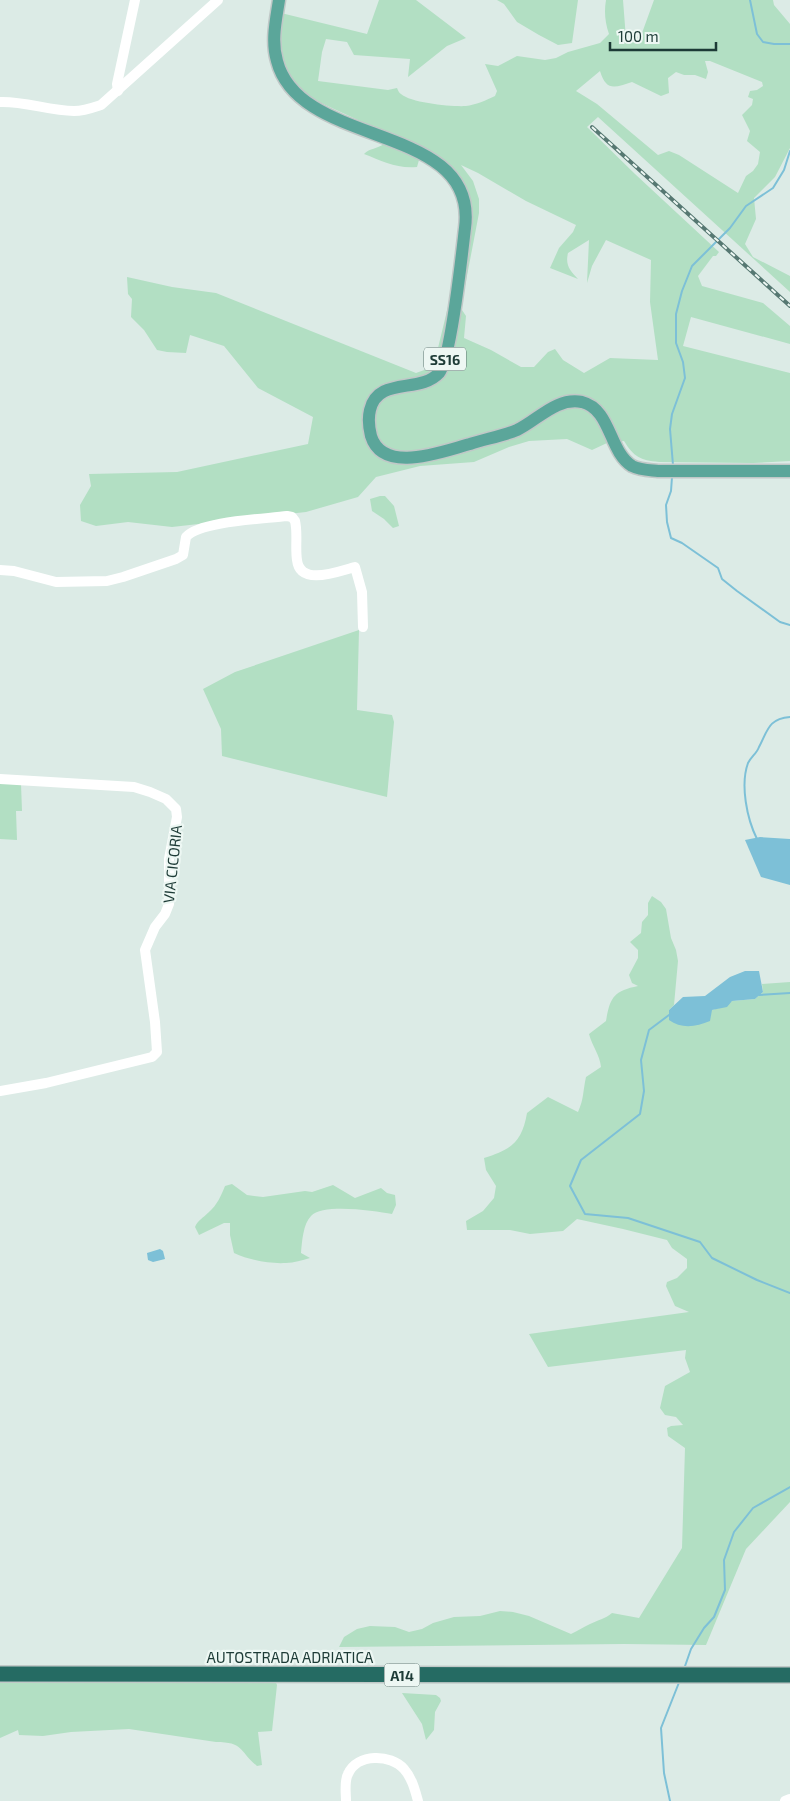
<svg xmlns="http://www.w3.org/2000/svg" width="790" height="1801" viewBox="0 0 790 1801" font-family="'Exo 2',sans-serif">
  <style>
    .green { fill: #b2dfc3; fill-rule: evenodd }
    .water { fill: #7dc0d7 }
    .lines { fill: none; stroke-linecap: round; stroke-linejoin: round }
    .stream { stroke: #7dc0d7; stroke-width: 2 }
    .major-casing { stroke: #c0c8c7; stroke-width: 15 }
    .highway-casing { stroke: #c0c8c7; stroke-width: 18 }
    .minor { stroke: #fff; stroke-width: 10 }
    .major { stroke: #5ba69a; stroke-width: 12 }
    .highway { stroke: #256b63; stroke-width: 15 }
    .rail-casing { stroke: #567872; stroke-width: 4 }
    .rail { stroke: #edf7f3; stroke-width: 2; stroke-dasharray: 5.5; stroke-linecap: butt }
    .labels { text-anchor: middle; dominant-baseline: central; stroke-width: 4.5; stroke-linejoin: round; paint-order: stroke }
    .shield { fill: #edf7f3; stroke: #5b736f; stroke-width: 1 }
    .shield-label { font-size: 14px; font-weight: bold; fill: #1d3b36 }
    .street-label { font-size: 15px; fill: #1d3b36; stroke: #edf7f3 }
  </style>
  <rect width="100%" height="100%" fill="#dcebe6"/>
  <g class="green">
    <path d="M379,0H416L466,38L447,46L408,77L410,59L354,55L347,42L326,39L322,52L318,81L388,90L397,88C398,90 399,93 401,94C411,103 453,107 466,106C475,105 487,100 495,96L497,91L485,64L498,66L517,56L545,60L556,58L568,52L600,43L609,34C605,22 604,12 606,0H623L626,39L631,42L642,33L654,0H773L774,5L790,24V148L775,177L754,198L756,219L745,244L753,257L790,276V292L598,117L587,127L635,174L719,252L716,256H713L698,276L702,286L763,303L790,326V344L691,317L683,346L790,373V461L753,463L659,462C640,460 634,457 624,441L607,443L592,450L567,439L529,441L509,447L474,462L420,466L376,477L358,497L306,512L172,527L128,522L96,526L81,521L80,505L91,486L89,474L177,472L308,444L313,417L258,388L224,346L190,335L186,353L167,352L157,350L144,330L131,317L132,299L128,294L127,277L172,287L216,293L416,373L427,369L434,360L438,348L451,294L459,227V201L446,174L427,162L419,160L417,167C397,169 382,161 364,154C370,148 377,149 384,144V132L321,103L303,92L293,81L280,54L281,13L367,34ZM705,61H710L762,82L763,86L757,90L750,91L748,97L753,99L752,105L742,115L750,131L747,141L760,152L758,164L753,171L746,176L738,193L679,155L669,151L658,155L597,104L576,91L600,71C606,91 614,88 632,82L661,96L669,93L668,78L676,72L684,75H695L706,79L708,72ZM461,165L478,173L526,201L576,225L573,232L559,248L550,268L578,279C570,271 565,265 568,253L589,240L587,283L592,266L606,240L651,260L650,302L658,360L610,358L584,373L563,360L555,349L548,352L534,367H521L491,350L464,338L466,316L462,310V302L479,213V199L473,181Z"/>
    <path d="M497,0H578L572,43L558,45L539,35L517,22L504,4Z"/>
    <path d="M380,496H385L394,506L399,526L393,528L384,519L372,511L370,499Z"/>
    <path d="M359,630L357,710L392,715L394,722L387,797L222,756L221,729L203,689L235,672Z"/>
    <path d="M0,783L21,784L22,811H16L17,840L0,839Z"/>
    <path d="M652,896L661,902L666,909L671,938L676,950L678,961L674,1005L669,1010H712L719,1008L732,1001L755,999L763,992L762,984L790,982V1502L746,1549L706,1645L624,1644L339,1647L344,1637L357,1629L370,1626L395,1627L409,1632L422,1629L433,1623L454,1617L480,1616L500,1611L513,1612L529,1616L571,1634C578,1631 583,1627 590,1624C598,1620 605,1619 612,1613L639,1618L682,1548L685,1448L668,1436L667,1428L671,1426L683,1425L676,1417L665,1415L660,1408L665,1386L690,1372L685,1358L686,1350L548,1367L529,1334L689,1312L675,1306L666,1286L667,1282L677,1278L687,1268V1259L672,1248L667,1240L623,1229L577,1219L563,1231L530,1234L510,1230H467L466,1221L483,1211L494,1198L496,1186L486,1170L484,1158C511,1150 522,1142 527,1113L548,1097L578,1112C584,1099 583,1090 586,1077L601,1067C600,1055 592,1046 589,1034L606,1021C610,997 614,991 638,986L632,983L629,975L638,958V950L630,942L641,933L642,922L648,915V903Z"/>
    <path d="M232,1184L247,1195L263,1197L305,1191L312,1192L333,1185L355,1198L381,1188L387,1193L395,1195L396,1205L392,1214C375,1211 323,1203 311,1216C303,1224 302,1242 301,1253L310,1258C302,1260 294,1263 286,1263C269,1264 249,1260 234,1253L230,1235V1223H224L199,1235L195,1227C198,1220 203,1218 209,1212C217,1205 221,1196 225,1186Z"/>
    <path d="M274,1678L277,1685L272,1731L258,1732L262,1765L257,1766C239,1751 244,1742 216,1742L129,1729L71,1732L43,1736L19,1735L18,1730L0,1738V1679Z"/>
    <path d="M402,1693L436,1695L440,1698L441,1701L435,1712L434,1730L426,1740L422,1724Z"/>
  </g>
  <g class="water">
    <path d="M760,837L790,839V885L761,877L745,840Z"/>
    <path d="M745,971H759L763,992L755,999L732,1001L727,1007L712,1010L710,1021C696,1027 681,1029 669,1020V1010L683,997L705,996L730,977Z"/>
    <path d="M160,1249L163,1251L165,1259L153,1262L148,1260L147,1253Z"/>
  </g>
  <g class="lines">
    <g class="stream">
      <path d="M750,0L757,34L763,42L774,44H790"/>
      <path d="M673,465L670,429L672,414L685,378L683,362L676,343V314L682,291L692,266L730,228L746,206L773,188L784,170L790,151"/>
      <path d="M672,477L671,491L666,505L667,522L671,538L682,543L718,568L722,579L737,591L780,622L790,625"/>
      <path d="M757,839C747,819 740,785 748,763C751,757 757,753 759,747C768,730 768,719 790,717"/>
      <path d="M759,995L790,993"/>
      <path d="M669,1015L649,1030L641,1060L644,1091L640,1114L581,1160L570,1186L585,1214L628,1218L700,1242L712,1258L757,1280L790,1293"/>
      <path d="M684,1669L691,1649L704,1628L714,1617L725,1590L724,1560L734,1532L753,1508L790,1487"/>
      <path d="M670,1801L664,1773L661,1728L680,1680"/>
    </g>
    <g class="major-casing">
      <path id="major" d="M279,0C276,20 271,41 277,61C300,150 479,121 465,228C462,253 451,359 439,373C420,394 378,376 370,410C368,418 369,428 371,436C383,475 443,451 470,444C485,439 503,436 517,430C538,420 556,397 582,402C611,409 609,452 632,466C640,470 649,470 658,471H790"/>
    </g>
    <g class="highway-casing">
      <path id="highway" d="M0,1674L790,1675"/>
    </g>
    <g class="minor">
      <path d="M118,91L117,84L135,0"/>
      <path d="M0,102C25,101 49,111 74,111C84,111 92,108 101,105L218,0"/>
      <path d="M0,570L14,571L56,582L107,581L123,577L176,559L183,555L186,537C200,521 265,519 287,516L292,517L295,521C298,533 295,547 297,560C300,587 339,571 355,567L362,592L363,627"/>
      <path d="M0,779L134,787L150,792L166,799L176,809L177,817L169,859V904L165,914L155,927L145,950L155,1022L157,1052L152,1057L46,1083L0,1091"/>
      <path d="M346,1801C346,1793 344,1781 348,1774C357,1753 391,1754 404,1769C412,1778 415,1790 418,1801"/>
      <path d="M785,1801L790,1799"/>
    </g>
    <use href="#major" class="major"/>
    <use href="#highway" class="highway"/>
    <g class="rail-casing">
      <path id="rail" d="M592,127L790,306"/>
    </g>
    <use href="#rail" class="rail"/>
  </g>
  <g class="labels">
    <g class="shield">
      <rect x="424" y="347.5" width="42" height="23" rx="4"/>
      <rect x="384.5" y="1663.5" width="35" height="23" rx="4"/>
    </g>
    <g class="shield-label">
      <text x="445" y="359">SS16</text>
      <text x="402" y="1675">A14</text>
    </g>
    <g class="street-label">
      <text transform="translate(172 864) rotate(-84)">VIA CICORIA</text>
      <text x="290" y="1657">AUTOSTRADA ADRIATICA</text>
    </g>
  </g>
  <path d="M610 42v8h106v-8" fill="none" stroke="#1d3b36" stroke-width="2.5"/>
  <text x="618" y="42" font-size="15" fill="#1d3b36" stroke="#edf7f3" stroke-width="4" paint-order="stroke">100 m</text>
</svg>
